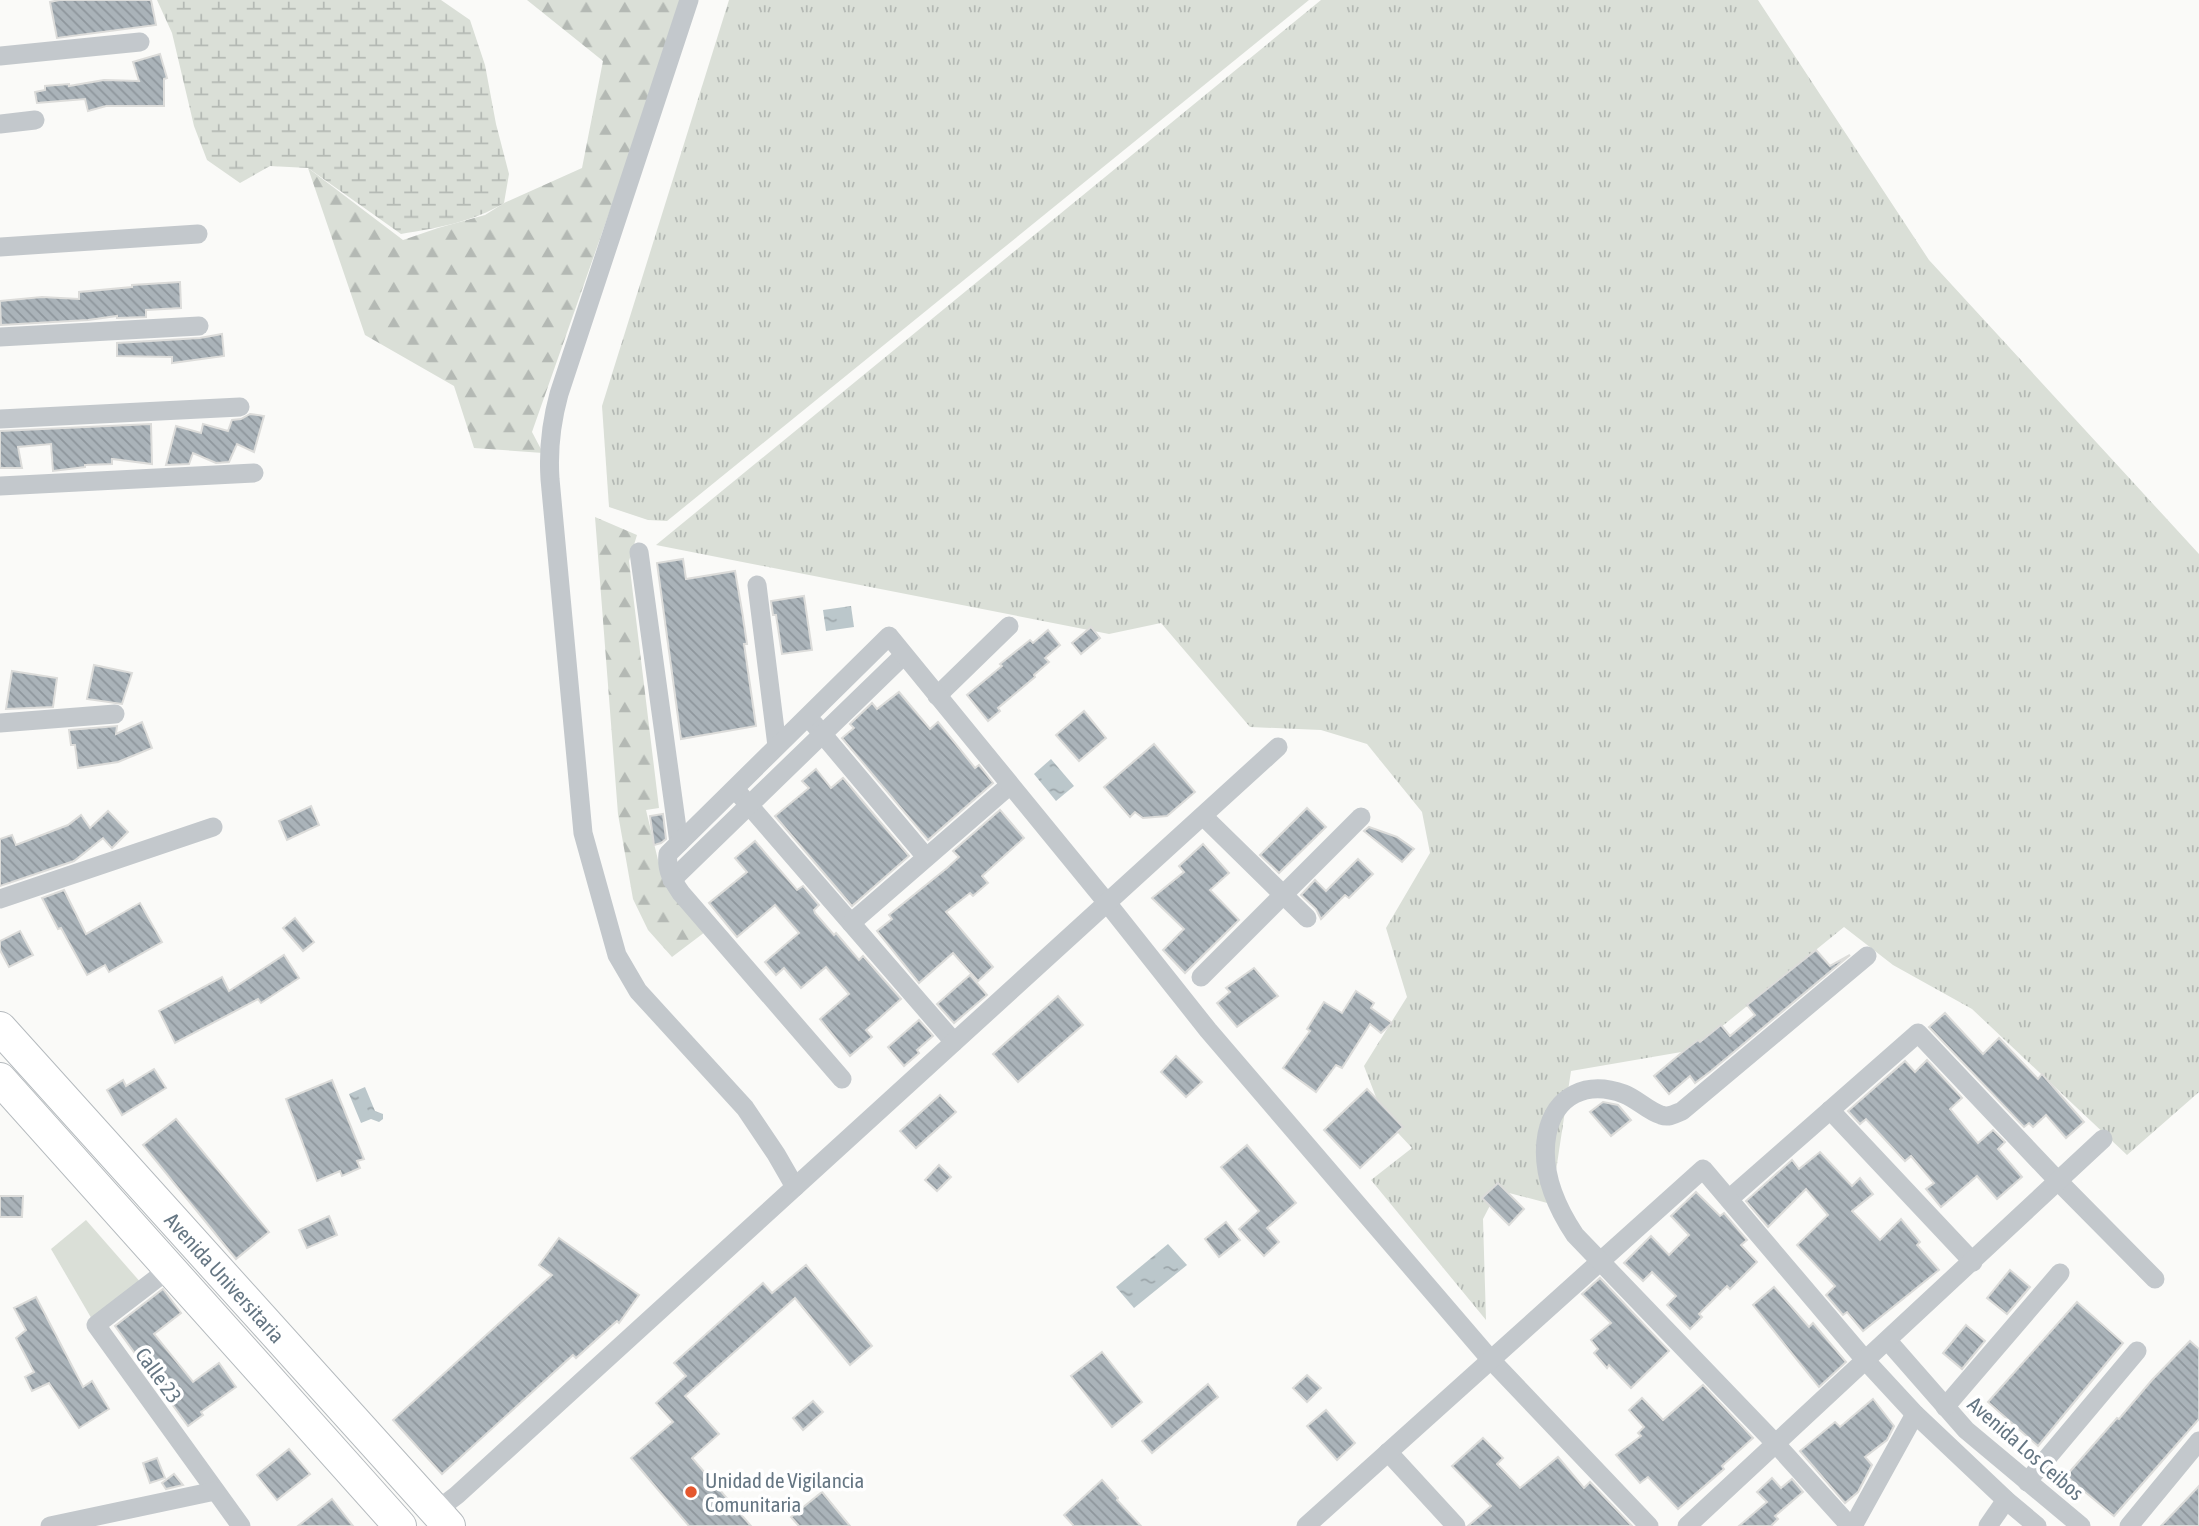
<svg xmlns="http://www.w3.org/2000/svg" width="2199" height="1526" viewBox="0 0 2199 1526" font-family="'Asap Condensed',sans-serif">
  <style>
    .grass { fill: url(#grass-tufts) }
    .forest { fill: url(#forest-firs) }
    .wetland { fill: url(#wetland-marsh) }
    .pitch { fill: #dadfd7 }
    .water { fill: url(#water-ripples) }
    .building { fill: url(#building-back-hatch); stroke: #dcdcda; stroke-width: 2 }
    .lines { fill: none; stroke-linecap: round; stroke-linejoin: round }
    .primary-casing { stroke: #b5babe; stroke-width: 34 }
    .minor { stroke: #c3c8cc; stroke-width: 19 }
    .primary { stroke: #fff; stroke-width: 32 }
    .poi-dot { fill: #e4572e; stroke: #fff; stroke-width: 2.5 }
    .labels { text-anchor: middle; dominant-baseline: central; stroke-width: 7; stroke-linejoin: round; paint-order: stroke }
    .street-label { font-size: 21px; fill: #657683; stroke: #fff }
    .poi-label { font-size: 21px; fill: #657683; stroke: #fff; text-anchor: start }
  </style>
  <defs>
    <pattern id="grass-tufts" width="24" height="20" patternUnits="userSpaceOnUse" patternTransform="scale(1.75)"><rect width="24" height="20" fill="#dadfd7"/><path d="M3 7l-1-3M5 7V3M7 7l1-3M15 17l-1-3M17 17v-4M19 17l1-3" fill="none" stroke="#b4b9b4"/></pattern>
    <pattern id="forest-firs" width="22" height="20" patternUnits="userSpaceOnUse" patternTransform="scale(1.75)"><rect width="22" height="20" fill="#dadfd7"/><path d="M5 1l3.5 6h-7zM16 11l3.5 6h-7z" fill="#b4b9b4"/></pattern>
    <pattern id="wetland-marsh" width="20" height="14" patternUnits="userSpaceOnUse" patternTransform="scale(1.75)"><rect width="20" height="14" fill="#dadfd7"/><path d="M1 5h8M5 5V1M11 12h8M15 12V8" fill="none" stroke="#b4b9b4"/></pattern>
    <pattern id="water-ripples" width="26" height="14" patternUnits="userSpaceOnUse" patternTransform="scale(1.75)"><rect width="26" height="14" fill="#bbc7cb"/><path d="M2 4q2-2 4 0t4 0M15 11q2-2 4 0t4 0" fill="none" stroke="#9ca6aa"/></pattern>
    <pattern id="building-back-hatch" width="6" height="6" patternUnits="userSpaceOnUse" patternTransform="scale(1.75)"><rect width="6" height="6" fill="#aab3b9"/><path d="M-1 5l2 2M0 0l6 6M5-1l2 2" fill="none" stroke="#8e969c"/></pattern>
  </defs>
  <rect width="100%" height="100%" fill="#fafaf8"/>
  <g class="grass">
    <path d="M729,0H1309L667,521L648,520L609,507L602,406Z"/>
    <path d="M1321,0H1758L1929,260L2199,554V1092L2127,1155L1972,1009L1893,965L1844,927L1693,1050L1571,1071L1551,1204L1498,1190L1483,1219L1486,1320L1371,1180L1412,1148L1384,1118L1364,1066L1407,997L1386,928L1430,853L1422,812L1367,744L1321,730L1250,727L1161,623L1109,634L656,545Z"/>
  </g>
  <g class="forest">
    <path d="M527,0H684L532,432L543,453L474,448L454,386L365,335L308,168L403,240L438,228L485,215L504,203L582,168L603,61Z"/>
    <path d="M595,517L637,535L629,561L659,808L646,810L658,860L667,883L705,932L672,957L648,930L633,899L618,814Z"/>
  </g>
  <path class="wetland" d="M157,0H441L470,20L485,65L496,124L509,174L504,203C473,222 437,228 401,234L308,168L270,166L240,183L207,160L194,126L172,33Z"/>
  <path class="pitch" d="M86,1220L142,1284L93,1321L51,1249Z"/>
  <g class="water">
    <path d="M851,606L854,627L826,631L823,610Z"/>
    <path d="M1051,759L1074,786L1056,801L1034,774Z"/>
    <path d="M365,1087L375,1111L383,1114V1119L379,1122L371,1119L361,1123L349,1094Z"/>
    <path d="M1168,1244L1187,1265L1134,1308L1116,1287Z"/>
  </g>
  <g class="building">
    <path d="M59,0H151L156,25L57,38L50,2Z"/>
    <path d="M160,54L167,78L164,79V106H106L88,111L85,99L37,103L35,92L45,90V86L69,84V86L104,80L139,81L133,62Z"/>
    <path d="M180,282L181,308L146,310V317L117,318V316L88,320L1,325L0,301L42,297L79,299V292L132,287V285Z"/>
    <path d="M222,334L224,356L172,363V357L117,356V343L200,338Z"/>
    <path d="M250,414L264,416L254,452L237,444L229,462L216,463L193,453L189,464L166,465L176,426L201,433L203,424L228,431L232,420L241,419Z"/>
    <path d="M151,424L152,464L112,459V464L85,465V467L53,471L51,444L18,447L22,468H0V431Z"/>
    <path d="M683,559L686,579L735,571L742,611L747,644H744L756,726L681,739L657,563Z"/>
    <path d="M804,596L812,650L782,654L776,615H773L771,601Z"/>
    <path d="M1091,627L1100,638L1081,654L1072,643Z"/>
    <path d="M1048,630L1060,645L1045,658L1049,662L1034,675L1035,677L998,708L1000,711L988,721L967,695L1002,666L1000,664L1030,640L1033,643Z"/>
    <path d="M94,665L132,673L122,704L87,699Z"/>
    <path d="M12,671L57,678L53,707L6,709Z"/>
    <path d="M899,692L930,729L938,722L975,768L979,765L993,783L928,840L842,738L854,728L850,724L872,703L877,709Z"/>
    <path d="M1084,711L1106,738L1079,761L1056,735Z"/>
    <path d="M142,722L152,748L118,762L78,768L75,745H71L69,730L117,726L116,734Z"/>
    <path d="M1154,744L1195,792L1167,816L1143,818L1135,812L1130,817L1104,787Z"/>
    <path d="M816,769L831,788L843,778L909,856L852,906L775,816L809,788L802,781Z"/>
    <path d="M311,806L319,825L287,840L279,821Z"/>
    <path d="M1307,808L1326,827L1279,873L1260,855Z"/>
    <path d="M1000,810L1024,838L982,876L988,883L973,896L970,893L946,912L993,967L978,981L953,953L919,983L877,931L892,919L889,915L947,868L959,857L953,851Z"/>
    <path d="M108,811L128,832L112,848L103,838L74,861L0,886V839L12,835L16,845L68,825L81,815L90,828Z"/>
    <path d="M663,814L666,839L661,843L654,845L650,816Z"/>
    <path d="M1369,827L1397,837L1414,849L1402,862L1364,831Z"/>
    <path d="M755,841L797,890L803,886L819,905L814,910L815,913L834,935L836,933L859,960L863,956L901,999L866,1030L872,1037L850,1056L820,1019L849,994L826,967L801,988L784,968L776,975L765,962L799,933L775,905L737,937L709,903L747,872L735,858Z"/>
    <path d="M1203,844L1229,873L1210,890L1239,920L1185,973L1163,950L1184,929L1152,898L1184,872L1179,866Z"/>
    <path d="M1358,859L1373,874L1349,898L1345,895L1321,919L1316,909L1301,895L1315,880L1326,891Z"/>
    <path d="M64,890L86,934L140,903L162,942L109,972L105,965L87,975L61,928L58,929L42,898Z"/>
    <path d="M295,918L314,942L303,951L283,928Z"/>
    <path d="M20,931L33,955L9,967L0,950V941Z"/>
    <path d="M1816,950L1830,966L1850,955L1711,1071L1695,1083L1690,1076L1669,1094L1654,1076L1685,1050L1698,1040L1700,1042L1721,1025L1730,1036L1755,1015L1747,1005Z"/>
    <path d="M284,955L299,978L261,1003L258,999L175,1043L159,1011L222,977L229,991Z"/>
    <path d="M1254,968L1278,996L1237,1027L1217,1003L1230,992L1226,988Z"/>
    <path d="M970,975L987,995L954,1023L937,1004Z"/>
    <path d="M1356,991L1374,1003L1371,1008L1392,1023L1381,1033L1370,1024L1342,1068L1336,1065L1316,1092L1283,1068L1310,1031L1307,1029L1324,1002L1342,1013Z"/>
    <path d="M1058,996L1083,1025L1018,1082L993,1054Z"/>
    <path d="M1945,1013L1983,1054L1999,1038L2038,1079L2042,1074L2084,1122L2066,1138L2046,1115L2033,1127L2029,1123L2024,1127L1929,1027Z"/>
    <path d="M919,1020L933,1036L917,1050L919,1053L904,1066L888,1047Z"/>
    <path d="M1176,1056L1202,1082L1186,1097L1161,1072Z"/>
    <path d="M1927,1060L1962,1098L1950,1109L1978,1143L1993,1130L2005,1142L1998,1149L2022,1177L1997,1199L1977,1176L1941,1207L1926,1189L1934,1183L1911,1156L1905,1161L1866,1119L1860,1124L1848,1111L1905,1061L1915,1072Z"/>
    <path d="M154,1069L166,1088L122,1115L107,1090L123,1080L126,1086Z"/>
    <path d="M332,1080L364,1159L357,1161L360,1168L342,1176L340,1171L317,1181L286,1099Z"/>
    <path d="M1367,1089L1403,1127L1360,1168L1324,1130Z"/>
    <path d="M940,1095L956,1112L916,1148L900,1131Z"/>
    <path d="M1603,1102L1618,1105L1631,1120L1611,1136L1590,1112Z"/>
    <path d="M176,1119L269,1232L236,1259L143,1145Z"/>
    <path d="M1247,1145L1296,1203L1267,1228L1279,1242L1264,1256L1239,1229L1259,1211L1221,1167Z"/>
    <path d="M1820,1152L1852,1186L1860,1178L1873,1194L1852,1211L1880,1240L1901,1219L1920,1242L1917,1245L1939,1270L1863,1331L1847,1312L1843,1315L1826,1295L1835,1286L1797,1245L1828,1215L1806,1189L1768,1227L1746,1201L1792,1160L1799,1169Z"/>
    <path d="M939,1165L951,1177L937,1191L925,1180Z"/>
    <path d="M1498,1183L1524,1209L1509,1225L1482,1198Z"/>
    <path d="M1696,1192L1720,1216L1724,1213L1747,1240L1741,1245L1757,1262L1730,1289L1727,1286L1699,1314L1702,1317L1690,1329L1667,1305L1676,1296L1652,1272L1643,1281L1624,1263L1651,1236L1669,1255L1689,1235L1671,1216Z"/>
    <path d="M0,1196H23L22,1217H0Z"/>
    <path d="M329,1216L337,1235L307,1248L299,1230Z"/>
    <path d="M1226,1222L1240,1240L1219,1257L1205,1239Z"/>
    <path d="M559,1238L639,1295L619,1323L617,1321L576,1358L573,1355L442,1474L393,1420L552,1275L539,1265Z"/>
    <path d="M806,1265L872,1346L850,1365L795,1298L685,1396L719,1434L692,1458L751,1526H689L631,1458L673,1422L656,1403L686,1376L674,1363L763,1283L772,1293Z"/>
    <path d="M2010,1270L2030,1287L2007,1314L1987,1298Z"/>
    <path d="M1600,1278L1669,1351L1631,1388L1609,1365L1607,1368L1594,1353L1598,1349L1591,1340L1611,1323L1582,1294Z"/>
    <path d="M1774,1287L1809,1327L1813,1323L1846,1362L1819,1387L1753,1305Z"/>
    <path d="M163,1289L181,1313L154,1334L193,1382L219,1363L236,1387L201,1412L203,1415L188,1426L115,1326Z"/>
    <path d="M36,1297L83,1387L92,1381L109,1409L79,1428L49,1383L32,1391L25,1377L34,1372L16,1338L26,1330L14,1308Z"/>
    <path d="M2077,1302L2123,1343L2038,1446L1988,1402Z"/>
    <path d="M1966,1325L1985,1341L1962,1369L1943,1353Z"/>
    <path d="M2190,1341L2199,1349V1419L2114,1516L2066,1476L2117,1418L2119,1419L2152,1380Z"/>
    <path d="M1102,1352L1142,1402L1112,1427L1071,1376Z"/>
    <path d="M1307,1375L1321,1388L1307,1402L1293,1388Z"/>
    <path d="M1208,1384L1218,1397L1152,1453L1142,1441Z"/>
    <path d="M1703,1385L1753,1438L1722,1466L1724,1469L1678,1509L1648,1477L1640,1483L1616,1455L1641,1436L1638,1433L1644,1427L1629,1410L1642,1398L1663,1420Z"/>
    <path d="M1873,1399L1894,1426L1887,1440L1865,1457L1872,1465L1858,1492L1845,1503L1800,1451L1835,1422L1840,1427Z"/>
    <path d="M813,1401L823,1412L803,1430L793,1418Z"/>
    <path d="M1326,1410L1355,1443L1337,1460L1307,1426Z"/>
    <path d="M1483,1438L1503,1458L1497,1464L1520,1488L1558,1457L1584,1488L1590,1482L1632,1526H1468L1491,1506L1452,1466Z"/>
    <path d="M289,1449L310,1474L277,1500L257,1475Z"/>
    <path d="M157,1458L165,1478L150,1483L143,1463Z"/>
    <path d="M174,1474L183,1485L166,1489L162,1483Z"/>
    <path d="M1772,1478L1781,1488L1792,1479L1803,1492L1775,1516L1778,1519L1771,1526H1739L1767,1502L1757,1492Z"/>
    <path d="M1102,1480L1118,1498L1117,1500L1141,1526H1074L1064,1515Z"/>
    <path d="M2199,1486V1526H2161L2182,1504Z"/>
    <path d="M822,1492L850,1526H799L791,1517Z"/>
    <path d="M332,1499L353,1526H298Z"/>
  </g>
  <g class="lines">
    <g class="primary-casing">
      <g id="primary">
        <path id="s1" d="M0,1028L449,1526"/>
        <path d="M0,1079L400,1526"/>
      </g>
    </g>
    <g class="minor">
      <path d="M689,0L559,394C551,423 548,449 550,479L583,833L617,955L638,991L745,1108L776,1154L795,1187"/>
      <path d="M0,56L140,42"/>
      <path d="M0,124L35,120"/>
      <path d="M0,247L198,234"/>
      <path d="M0,337L199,326"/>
      <path d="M0,419L240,407"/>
      <path d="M0,486L254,473"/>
      <path d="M639,552L679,843"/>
      <path d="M757,585L777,746"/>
      <path d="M937,696L1009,626"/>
      <path d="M0,723L115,714"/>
      <path d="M814,724L926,857"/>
      <path d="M735,789L954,1042"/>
      <path d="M1203,816L1307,918"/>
      <path d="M672,880L904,655"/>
      <path d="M0,899L213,827"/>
      <path d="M851,923L1010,785"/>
      <path d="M1201,977L1361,817"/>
      <path d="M842,1079L681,893C672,880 666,870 668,854L889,636L1108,904L1208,1030L1491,1360L1649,1526"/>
      <path d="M1830,1110L1973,1262"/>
      <path d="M1729,1199L1918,1033L2059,1182L2155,1279"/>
      <path d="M169,1269L96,1325L241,1526"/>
      <path d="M1888,1341L1966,1430L2081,1526"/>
      <path d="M1945,1407L2060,1273"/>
      <path d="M1388,1452L1456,1526"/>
      <path d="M2027,1482L2137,1351"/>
      <path d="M436,1511L457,1495L1278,747"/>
      <path d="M50,1526L215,1491"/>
      <path d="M1306,1526L1703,1169L1866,1361L1915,1414L2006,1500L2037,1526"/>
      <path d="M1687,1526L2103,1139"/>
      <path d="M1850,1526L1776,1444L1575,1235C1555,1205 1540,1171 1547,1134C1555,1095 1587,1080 1624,1094C1637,1099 1648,1111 1661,1115C1669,1118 1675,1114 1682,1111L1867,956"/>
      <path d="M1853,1526L1915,1414"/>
      <path d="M1988,1526L2006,1500"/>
      <path d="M2129,1526L2199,1441"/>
    </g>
    <use href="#primary" class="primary"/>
  </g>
  <circle class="poi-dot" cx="691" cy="1492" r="7"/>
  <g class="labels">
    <g class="street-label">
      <text stroke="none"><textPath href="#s1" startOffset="336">Avenida Universitaria</textPath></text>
      <text transform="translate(159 1375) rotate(54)">Calle 23</text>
      <text transform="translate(2026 1448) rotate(41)">Avenida Los Ceibos</text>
    </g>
    <g class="poi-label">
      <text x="705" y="1480">Unidad de Vigilancia<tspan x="705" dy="24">Comunitaria</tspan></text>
    </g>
  </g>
</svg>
